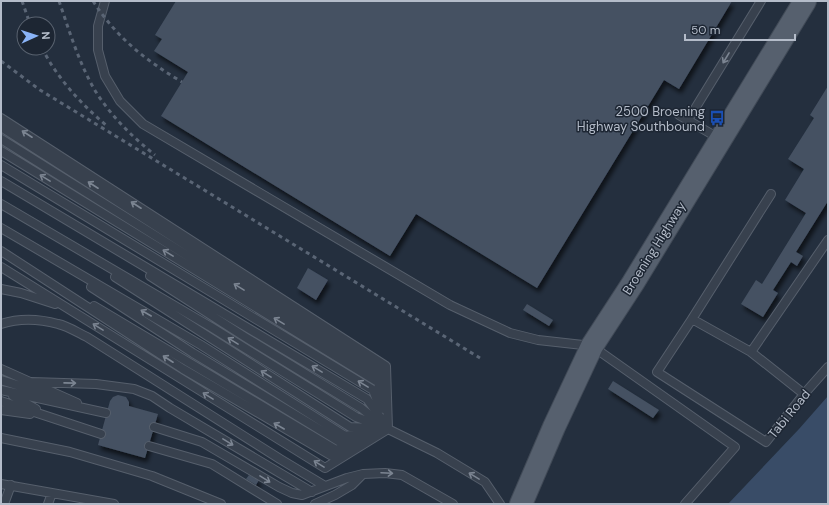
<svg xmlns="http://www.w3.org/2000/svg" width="829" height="505" font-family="'DM Sans',sans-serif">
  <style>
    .water { fill: #394c67 }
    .building { fill: #455162; filter: url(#shadow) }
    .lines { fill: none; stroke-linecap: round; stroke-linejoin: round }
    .lane-casing { stroke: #565f6c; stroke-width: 10 }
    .primary-casing { stroke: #414a57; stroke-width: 24 }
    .lane { stroke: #38414e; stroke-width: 8 }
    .primary { stroke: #56606e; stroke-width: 22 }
    .rail { stroke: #5a6575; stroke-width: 3; stroke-dasharray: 4 4; stroke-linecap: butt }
    .oneway { stroke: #7c8592 }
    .labels { text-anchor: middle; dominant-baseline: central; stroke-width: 3; stroke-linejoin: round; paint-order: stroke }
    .poi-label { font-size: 13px; fill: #b4bcc9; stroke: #1d2633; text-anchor: end }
    .street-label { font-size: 13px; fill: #b4bcc9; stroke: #1d2633 }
  </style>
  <defs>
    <filter id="shadow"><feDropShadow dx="2.5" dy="4.5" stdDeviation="2" flood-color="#0009"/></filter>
  </defs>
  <rect width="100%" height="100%" fill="#242f3e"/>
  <path class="water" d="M828 396V504H728L799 429Z"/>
  <path class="building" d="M176 1H732L679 89 664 80 537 288 416 214 390 256 161 116 188 72 154 51 162 39 155 35Z
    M828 86V201L796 252 803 256 797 266 791 262 773 290 778 293 763 317 741 304 756 280 762 284 806 213 785 200 804 169 788 159 814 118 810 115Z
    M308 268 328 280 316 300 297 288Z
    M527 304 553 320 549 326 523 310Z
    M613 381 659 410 653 418 608 389Z
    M118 395 126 397 129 402V406L158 414 145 458 98 445 110 401 113 397Z
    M249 475 259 480 256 485 246 479Z"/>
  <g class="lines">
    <g class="lane-casing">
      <path id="lane" d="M105 1 98 26V50L105 76 120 101 143 124 450 305 510 333 538 340 592 346 735 447 685 504
        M679 115 720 139
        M1 118 386 366 388 429
        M688 120 761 1
        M1 127 384 372V378
        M1 139 381 377 382 385
        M1 151 378 382 384 409
        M1 165 373 390 380 408
        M1 181 367 399 388 428
        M1 204 211 327 356 417 388 429 437 453 485 482 500 504
        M1 228 201 345 345 436 383 430
        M1 251 183 369 332 456 346 449
        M1 267 325 468 388 429
        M150 276 245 337 361 408 381 424
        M115 277 350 427 369 428
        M91 287 193 353 340 442 349 440
        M1 289 21 293 55 304
        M94 306 336 450 367 437
        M692 319 657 372 766 442 804 394 828 367
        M1 324C19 318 40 319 58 324 68 326 78 333 87 337L280 459 325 486
        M751 352 692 319 771 194
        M1 369 77 403
        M1 380 52 396
        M31 382 96 384 134 389 152 396 170 408 312 492
        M1 390 106 413
        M804 394 751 352 828 240
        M13 396 36 409
        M1 401 101 434
        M1 410 30 414
        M154 427 202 442 279 487 292 493 302 495 347 478 363 474
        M1 438 70 452 152 476 221 504
        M149 446 212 464 277 504
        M1 484 114 504
        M4 504 11 485
        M48 504 52 493
        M315 504 335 495 352 485 363 474 385 473 402 475 453 504"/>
    </g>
    <g class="primary-casing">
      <path id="primary" d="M521 504 554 427 592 346 633 283 805 1"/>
    </g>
    <use href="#lane" class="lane"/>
    <use href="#primary" class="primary"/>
    <path class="rail" d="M22 1 30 24
      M59 1C69 30 78 60 93 87 108 113 131 136 155 155
      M93 1C116 37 145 60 182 82
      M42 48C57 78 81 104 107 126
      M1 61 40 90 480 358"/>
  </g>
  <defs><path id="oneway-shaft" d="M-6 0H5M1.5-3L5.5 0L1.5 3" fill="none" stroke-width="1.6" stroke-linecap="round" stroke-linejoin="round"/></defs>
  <g class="oneway">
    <use href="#oneway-shaft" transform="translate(726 58) rotate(121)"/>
    <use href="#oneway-shaft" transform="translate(27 134) rotate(-147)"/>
    <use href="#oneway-shaft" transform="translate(45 178) rotate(-149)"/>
    <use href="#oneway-shaft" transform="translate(93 185) rotate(-147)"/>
    <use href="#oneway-shaft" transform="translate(136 205) rotate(-147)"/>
    <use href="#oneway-shaft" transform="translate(168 253) rotate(-149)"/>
    <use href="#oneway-shaft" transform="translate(239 287) rotate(-148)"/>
    <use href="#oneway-shaft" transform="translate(146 313) rotate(-150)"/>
    <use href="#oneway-shaft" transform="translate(279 321) rotate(-149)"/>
    <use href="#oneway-shaft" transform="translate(98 327) rotate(-148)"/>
    <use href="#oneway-shaft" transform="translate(233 341) rotate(-148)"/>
    <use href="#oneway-shaft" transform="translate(168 359) rotate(-147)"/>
    <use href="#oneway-shaft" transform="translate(317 369) rotate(-149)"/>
    <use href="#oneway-shaft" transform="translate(266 374) rotate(-148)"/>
    <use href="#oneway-shaft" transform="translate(70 383) rotate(1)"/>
    <use href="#oneway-shaft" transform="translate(363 384) rotate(-149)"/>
    <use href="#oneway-shaft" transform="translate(208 396) rotate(-148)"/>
    <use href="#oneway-shaft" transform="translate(279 426) rotate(-150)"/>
    <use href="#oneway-shaft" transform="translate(228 442) rotate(31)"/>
    <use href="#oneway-shaft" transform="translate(319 464) rotate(-148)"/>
    <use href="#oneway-shaft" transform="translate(387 473) rotate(3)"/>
    <use href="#oneway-shaft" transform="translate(474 476) rotate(-149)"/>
    <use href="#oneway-shaft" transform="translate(265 479) rotate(32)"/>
  </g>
  <defs>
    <g id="bus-bare" transform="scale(1.2)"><path d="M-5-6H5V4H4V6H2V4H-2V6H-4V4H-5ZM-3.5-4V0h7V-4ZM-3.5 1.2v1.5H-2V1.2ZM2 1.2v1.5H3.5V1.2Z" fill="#1a4fb4" stroke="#1d2633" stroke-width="2.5" paint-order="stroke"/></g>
  </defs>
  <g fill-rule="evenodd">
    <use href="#bus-bare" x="717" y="118"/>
  </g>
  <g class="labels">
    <g class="poi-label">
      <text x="705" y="111">2500 Broening<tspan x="705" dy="15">Highway Southbound</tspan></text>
    </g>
    <g class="street-label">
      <text transform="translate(654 248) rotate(-58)">Broening Highway</text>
      <text transform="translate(789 414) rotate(-51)">Tabi Road</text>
    </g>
  </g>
  <rect width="829" height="505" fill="none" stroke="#b4bcc9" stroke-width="4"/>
  <g transform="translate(36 36) rotate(87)"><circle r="19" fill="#1d2633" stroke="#59626f"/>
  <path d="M0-3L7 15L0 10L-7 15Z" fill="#8ab4f8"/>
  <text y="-6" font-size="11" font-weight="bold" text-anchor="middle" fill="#b4bcc9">N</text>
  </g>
  <path d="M685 34v6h110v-6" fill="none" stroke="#b4bcc9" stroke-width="2"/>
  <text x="691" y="34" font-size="12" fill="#b4bcc9" stroke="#1d2633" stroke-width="3" paint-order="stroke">50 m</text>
</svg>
